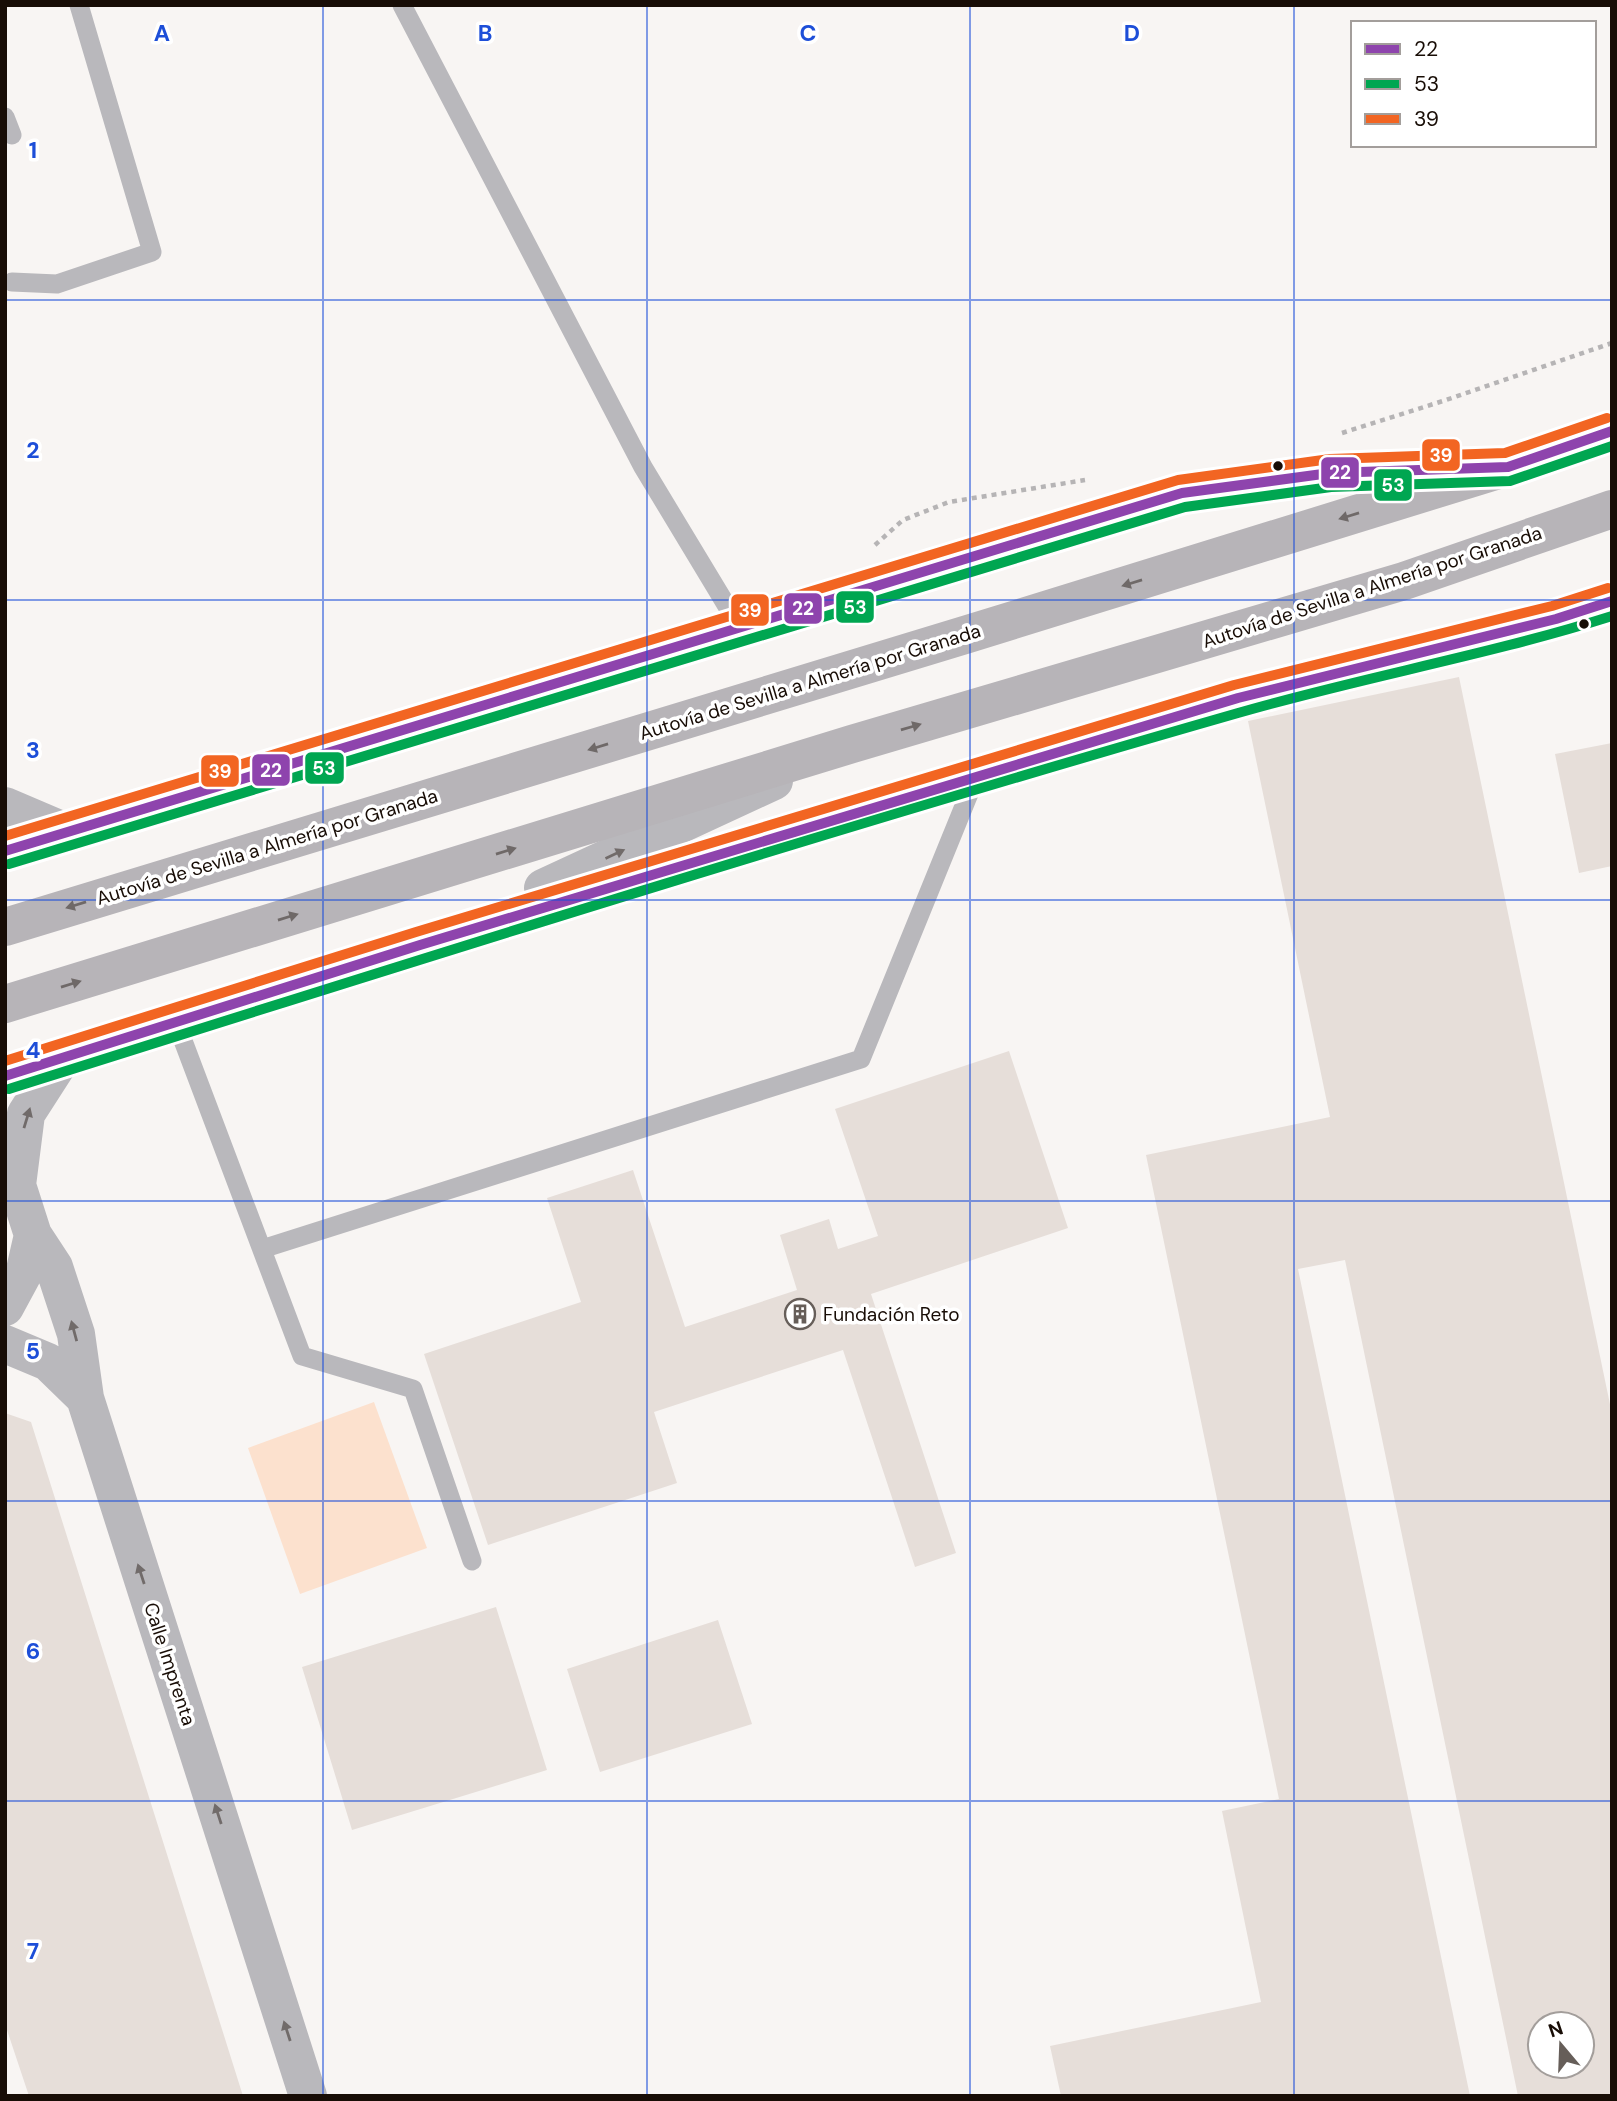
<svg xmlns="http://www.w3.org/2000/svg" width="1617" height="2101" font-family="'DM Sans',sans-serif">
  <style>
    .green { fill: #fce1ce }
    .building { fill: #e6ded9; fill-rule: evenodd }
    .lines { fill: none; stroke-linecap: round; stroke-linejoin: round }
    .path { stroke: #b6b4b5; stroke-width: 4.5; stroke-dasharray: 5 5; stroke-linecap: butt }
    .lane { stroke: #b9b8bc; stroke-width: 19 }
    .street { stroke: #b9b8bc; stroke-width: 38 }
    .highway { stroke: #b7b4b8; stroke-width: 38 }
    .bus-1-casing { stroke: #fff; stroke-width: 16 }
    .bus-2-casing { stroke: #fff; stroke-width: 16 }
    .bus-3-casing { stroke: #fff; stroke-width: 16 }
    .bus-1 { stroke: #8e44ad; stroke-width: 10 }
    .bus-2 { stroke: #00a651; stroke-width: 10 }
    .bus-3 { stroke: #f26522; stroke-width: 10 }
    .oneway { fill: #6f6968 }
    .oneway2 { fill: #716b6a }
    .grid { fill: none; stroke: #1d4ed8; stroke-width: 2; stroke-opacity: 0.55 }
    .bus-dot { fill: #180d06; stroke: #fff; stroke-width: 2.5 }
    .labels { text-anchor: middle; dominant-baseline: central; stroke-width: 7; stroke-linejoin: round; paint-order: stroke }
    .street-label { font-size: 19px; fill: #180d06; stroke: #fff }
    .poi-label { font-size: 19px; fill: #180d06; stroke: #fff; text-anchor: start }
    .grid-label { font-size: 23px; text-anchor: middle; font-weight: bold; fill: #1d4ed8; stroke: #fff; stroke-width: 7; stroke-linejoin: round; paint-order: stroke }
    .line-badge { stroke: #fff; stroke-width: 2.5 }
    .badge-label { font-size: 19px; text-anchor: middle; font-weight: bold; fill: #fff }
  </style>
  <rect width="100%" height="100%" fill="#f8f5f3"/>
  <path class="green" d="M374 1402 427 1548 300 1594 248 1448Z"/>
  <path class="building" d="M1459 677 1612 1414V2096H1518L1345 1260 1298 1269 1470 2096H1061L1050 2046 1261 2002 1222 1811 1279 1799 1146 1155 1330 1117 1248 721ZM1540 2024H1582V2066H1540Z
    M1612 743V866L1579 873 1555 754Z
    M1009 1051 1068 1228 871 1294 956 1553 915 1567 843 1350 654 1412 677 1483 488 1545 424 1354 581 1302 547 1198 633 1170 685 1327 797 1290 780 1235 829 1219 838 1249 878 1236 835 1109Z
    M5 1413 31 1422 243 2096H29L5 2024Z
    M496 1607 547 1770 352 1830 302 1667Z
    M718 1620 752 1724 600 1772 567 1669Z"/>
  <g class="lines">
    <path class="path" d="M1342 433 1446 400 1612 343
      M875 545 903 520 949 502 1085 480"/>
    <path class="lane" d="M402 5 643 467 739 626
      M5 117 12 135
      M12 282 57 284 152 252 79 5
      M176 1022 302 1356 413 1389 472 1561
      M262 1249 861 1059 975 779"/>
    <path class="street" d="M5 806 66 832
      M5 851 1182 493 1330 473 1488 468
      M543 888 774 781
      M5 1076 420 945 1238 698 1556 619 1612 601
      M5 1172 17 1185 33 1235 54 1267 76 1334 85 1398 308 2096
      M17 1185 26 1114 62 1058
      M5 1307 25 1270 33 1235
      M5 1344 48 1362 85 1398"/>
    <path class="highway" d="M5 927 968 634 1508 467 1612 431
      M5 1004 852 744 1404 581 1612 509"/>
    <g class="bus-1-casing">
      <path id="bus-1" d="M5 851 1182 493 1330 473 1508 467 1612 431
        M5 1076 420 945 1238 698 1556 619 1612 601"/>
    </g>
    <g class="bus-2-casing">
      <path id="bus-2" d="M9 864 1185 507 1331 487 1510 481 1612 446
        M9 1089C418 960 826 831 1238 713 1362 677 1489 655 1612 616"/>
    </g>
    <g class="bus-3-casing">
      <path id="bus-3" d="M5 836 1178 480 1330 459 1505 453 1607 418
        M5 1061 416 932 1234 685 1552 606 1608 588"/>
    </g>
    <use href="#bus-1" class="bus-1"/>
    <use href="#bus-2" class="bus-2"/>
    <use href="#bus-3" class="bus-3"/>
  </g>
  <defs><path id="oneway-solid" d="M-6-.8H1V-3.2L6.5 0L1 3.2V.8H-6Z" transform="scale(1.75)"/></defs>
  <g class="oneway">
    <use href="#oneway-solid" transform="translate(1349 516) rotate(163)"/>
    <use href="#oneway-solid" transform="translate(1132 583) rotate(163)"/>
    <use href="#oneway-solid" transform="translate(911 727) rotate(-16)"/>
    <use href="#oneway-solid" transform="translate(598 747) rotate(163)"/>
    <use href="#oneway-solid" transform="translate(506 851) rotate(-17)"/>
    <use href="#oneway-solid" transform="translate(76 905) rotate(163)"/>
    <use href="#oneway-solid" transform="translate(288 917) rotate(-17)"/>
    <use href="#oneway-solid" transform="translate(71 984) rotate(-17)"/>
  </g>
  <g class="oneway2">
    <use href="#oneway-solid" transform="translate(615 854) rotate(-25)"/>
    <use href="#oneway-solid" transform="translate(27 1118) rotate(-73)"/>
    <use href="#oneway-solid" transform="translate(74 1331) rotate(-105)"/>
    <use href="#oneway-solid" transform="translate(141 1574) rotate(-108)"/>
    <use href="#oneway-solid" transform="translate(218 1814) rotate(-108)"/>
    <use href="#oneway-solid" transform="translate(287 2031) rotate(-108)"/>
  </g>
  <path class="grid" d="M323 5V2096M647 5V2096M970 5V2096M1294 5V2096M5 300H1612M5 600H1612M5 900H1612M5 1201H1612M5 1501H1612M5 1801H1612"/>
  <defs>
    <g id="building-ring" transform="scale(1.575)"><circle r="9.5" fill="#fff" stroke="#665e59" stroke-width="1.5"/><path d="M-4-6H4V6H1V3H-1V6H-4ZM-2.5-4.3h1.7v1.8h-1.7ZM.8-4.3h1.7v1.8H.8ZM-2.5-1h1.7V.8h-1.7ZM.8-1h1.7V.8H.8Z" fill="#665e59"/></g>
  </defs>
  <g fill-rule="evenodd">
    <use href="#building-ring" x="800" y="1314"/>
  </g>
  <g class="bus-dot">
    <circle cx="1278" cy="466" r="6"/>
    <circle cx="1584" cy="624" r="6"/>
  </g>
  <g class="labels">
    <g class="street-label">
      <text transform="translate(1372 587) rotate(-18)">Autovía de Sevilla a Almería por Granada</text>
      <text transform="translate(810 682) rotate(-17)">Autovía de Sevilla a Almería por Granada</text>
      <text transform="translate(267 847) rotate(-17)">Autovía de Sevilla a Almería por Granada</text>
      <text transform="translate(170 1664) rotate(72)">Calle Imprenta</text>
    </g>
    <g class="poi-label">
      <text x="823" y="1314">Fundación Reto</text>
    </g>
  </g>
  <g class="grid-label">
    <text x="162" y="41">A</text>
    <text x="485" y="41">B</text>
    <text x="808" y="41">C</text>
    <text x="1132" y="41">D</text>
    <text x="33" y="158">1</text>
    <text x="33" y="458">2</text>
    <text x="33" y="758">3</text>
    <text x="33" y="1058">4</text>
    <text x="33" y="1359">5</text>
    <text x="33" y="1659">6</text>
    <text x="33" y="1959">7</text>
  </g>
  <g class="line-badge">
    <rect x="1421" y="438" width="40" height="34" rx="7" fill="#f26522"/>
    <rect x="1320" y="456" width="40" height="33" rx="7" fill="#8e44ad"/>
    <rect x="1373" y="468" width="40" height="34" rx="7" fill="#00a651"/>
    <rect x="835" y="590" width="40" height="34" rx="7" fill="#00a651"/>
    <rect x="783" y="592" width="40" height="33" rx="7" fill="#8e44ad"/>
    <rect x="730" y="593" width="40" height="34" rx="7" fill="#f26522"/>
    <rect x="304" y="751" width="41" height="34" rx="7" fill="#00a651"/>
    <rect x="251" y="753" width="40" height="34" rx="7" fill="#8e44ad"/>
    <rect x="200" y="754" width="40" height="34" rx="7" fill="#f26522"/>
  </g>
  <g class="badge-label">
    <text x="1441" y="462">39</text>
    <text x="1340" y="479">22</text>
    <text x="1393" y="492">53</text>
    <text x="855" y="614">53</text>
    <text x="803" y="615">22</text>
    <text x="750" y="617">39</text>
    <text x="324" y="775">53</text>
    <text x="271" y="777">22</text>
    <text x="220" y="778">39</text>
  </g>
  <rect width="1617" height="2101" fill="none" stroke="#180d06" stroke-width="14"/>
  <rect x="1351" y="21" width="245" height="126" fill="#ffffff" stroke="#a39e9b" stroke-width="2"/>
  <rect x="1365" y="44" width="35" height="10" fill="#8e44ad" stroke="#a39e9b" stroke-width="2"/>
  <text x="1414" y="56" font-size="21" fill="#180d06">22</text>
  <rect x="1365" y="79" width="35" height="10" fill="#00a651" stroke="#a39e9b" stroke-width="2"/>
  <text x="1414" y="91" font-size="21" fill="#180d06">53</text>
  <rect x="1365" y="114" width="35" height="10" fill="#f26522" stroke="#a39e9b" stroke-width="2"/>
  <text x="1414" y="126" font-size="21" fill="#180d06">39</text>
  <g transform="translate(1561 2045) rotate(341)"><circle r="33" fill="#ffffff" stroke="#a39e9b" stroke-width="2"/>
  <path d="M0-5L12 26L0 18L-12 26Z" fill="#665e59"/>
  <text y="-10" font-size="19" font-weight="bold" text-anchor="middle" fill="#180d06">N</text>
  </g>
</svg>
